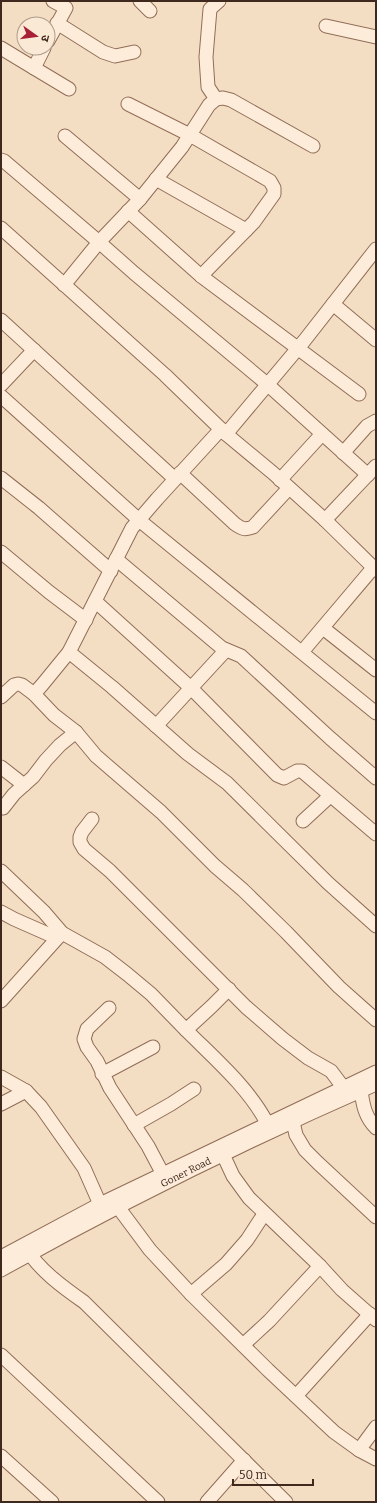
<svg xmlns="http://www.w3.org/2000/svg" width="377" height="1503" font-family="Bitter,'Noto Sans Devanagari',serif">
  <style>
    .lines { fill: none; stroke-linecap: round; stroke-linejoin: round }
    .minor-casing { stroke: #916d58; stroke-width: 15 }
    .minor { stroke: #fdecd9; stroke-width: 13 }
    .labels { text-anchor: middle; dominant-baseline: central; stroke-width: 4; stroke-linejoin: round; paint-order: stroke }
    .street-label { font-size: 10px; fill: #3f281d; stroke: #fae9d5 }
  </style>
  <rect width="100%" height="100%" fill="#f3dec4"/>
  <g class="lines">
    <g class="minor-casing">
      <g id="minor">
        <path d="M140 1 150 11"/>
        <path d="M57 23 103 52 115 56 134 52"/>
        <path d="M326 26 376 37"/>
        <path d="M48 41 66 8 53 1"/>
        <path d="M1 48 34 68 44 48"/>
        <path d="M34 68 69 89"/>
        <path d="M216 99 208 87 206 57 210 9 219 1"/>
        <path d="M128 104 190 135 270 181 274 188V194L254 222 201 276"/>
        <path d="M65 136 140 199 99 242 134 273 267 384 368 475"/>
        <path d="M1 160 4 161 99 242 64 285"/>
        <path d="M156 179 246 230"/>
        <path d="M140 199 182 147 209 105 216 99 223 98 231 100 313 146"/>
        <path d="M128 211 201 276 359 394"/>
        <path d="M1 228 165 375 226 434 273 473 325 520 376 570"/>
        <path d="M333 304 376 340"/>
        <path d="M1 320 175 479"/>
        <path d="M1 385 34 350"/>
        <path d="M1 396 139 520 376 713"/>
        <path d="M226 434 304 341 376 249"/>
        <path d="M343 453 367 426 376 421"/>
        <path d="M180 473 235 524C242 529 245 530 253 527L289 488"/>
        <path d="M1 478 39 508 111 571"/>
        <path d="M280 480 322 434"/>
        <path d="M325 520 376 466"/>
        <path d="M1 552 49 592 86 620"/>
        <path d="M116 559 216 643 222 648 241 656 330 738 376 778"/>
        <path d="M95 601 191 688 277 775 284 778 297 771H302L376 834"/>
        <path d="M323 628 376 670"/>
        <path d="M69 652 112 687 188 754 227 783 328 883 376 926"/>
        <path d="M302 652 373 568"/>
        <path d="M34 694 42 685 69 652 132 528 157 499 221 429"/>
        <path d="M1 697 14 685 18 684 22 685 34 694 54 715 76 732 96 756 161 812 215 866 243 890 286 932 339 987 376 1020"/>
        <path d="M156 726 226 650"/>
        <path d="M1 767 24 785"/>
        <path d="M3 808 14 794 33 777 46 760 60 745 76 732"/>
        <path d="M92 819 82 832 80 837V842L84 849 110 871 246 1007 283 1039 308 1058 331 1071 343 1087"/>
        <path d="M303 821 330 796"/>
        <path d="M1 871 44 912 62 933 105 957 127 974 151 994 186 1030 212 1006 229 989"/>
        <path d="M1 912 14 919 57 938"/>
        <path d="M1 1001 62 933"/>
        <path d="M109 1008 87 1029 84 1039 87 1047 97 1061 110 1088 148 1146 166 1180"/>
        <path d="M186 1030C215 1059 248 1087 267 1123"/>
        <path d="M102 1074 153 1047"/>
        <path d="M1 1077 26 1091 41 1107 84 1168 103 1211"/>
        <path d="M361 1091C363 1105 365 1117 376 1128"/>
        <path d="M1 1104 26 1091"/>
        <path d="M293 1122 296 1135 305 1150 318 1163 376 1217"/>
        <path d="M134 1125 171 1104 194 1089"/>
        <path d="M220 1148 233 1176 249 1198 320 1266 342 1290 376 1320"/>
        <path d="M118 1207 150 1250 191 1294 268 1370 334 1432 359 1450 376 1427"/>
        <path d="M26 1248C39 1270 64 1288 84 1302L286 1502"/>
        <path d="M1 1257 100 1204 376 1072"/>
        <path id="s1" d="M1 1270C123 1202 248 1140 376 1084"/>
        <path d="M191 1294 226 1264 247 1240 264 1214"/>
        <path d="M243 1345 269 1321 320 1266"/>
        <path d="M1 1355 158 1502"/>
        <path d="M296 1396 370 1314"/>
        <path d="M359 1450 376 1459"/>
        <path d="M1 1456 52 1502"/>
        <path d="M207 1502 244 1460"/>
      </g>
    </g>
    <use href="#minor" class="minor"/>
  </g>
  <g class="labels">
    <g class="street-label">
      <text stroke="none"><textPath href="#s1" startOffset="209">Goner Road</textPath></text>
    </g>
  </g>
  <rect width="377" height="1503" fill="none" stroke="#3f281d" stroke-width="4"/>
  <g transform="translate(36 36) rotate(104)"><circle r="19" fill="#fae9d5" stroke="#af9c8b"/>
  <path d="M0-3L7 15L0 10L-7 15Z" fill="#a72036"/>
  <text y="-6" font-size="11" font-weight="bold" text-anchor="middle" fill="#3f281d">उ</text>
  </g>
  <path d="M233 1479v6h80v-6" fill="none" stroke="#3f281d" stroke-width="2"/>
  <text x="239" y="1479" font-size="12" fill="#3f281d" stroke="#fae9d5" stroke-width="3" paint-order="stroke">50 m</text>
</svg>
